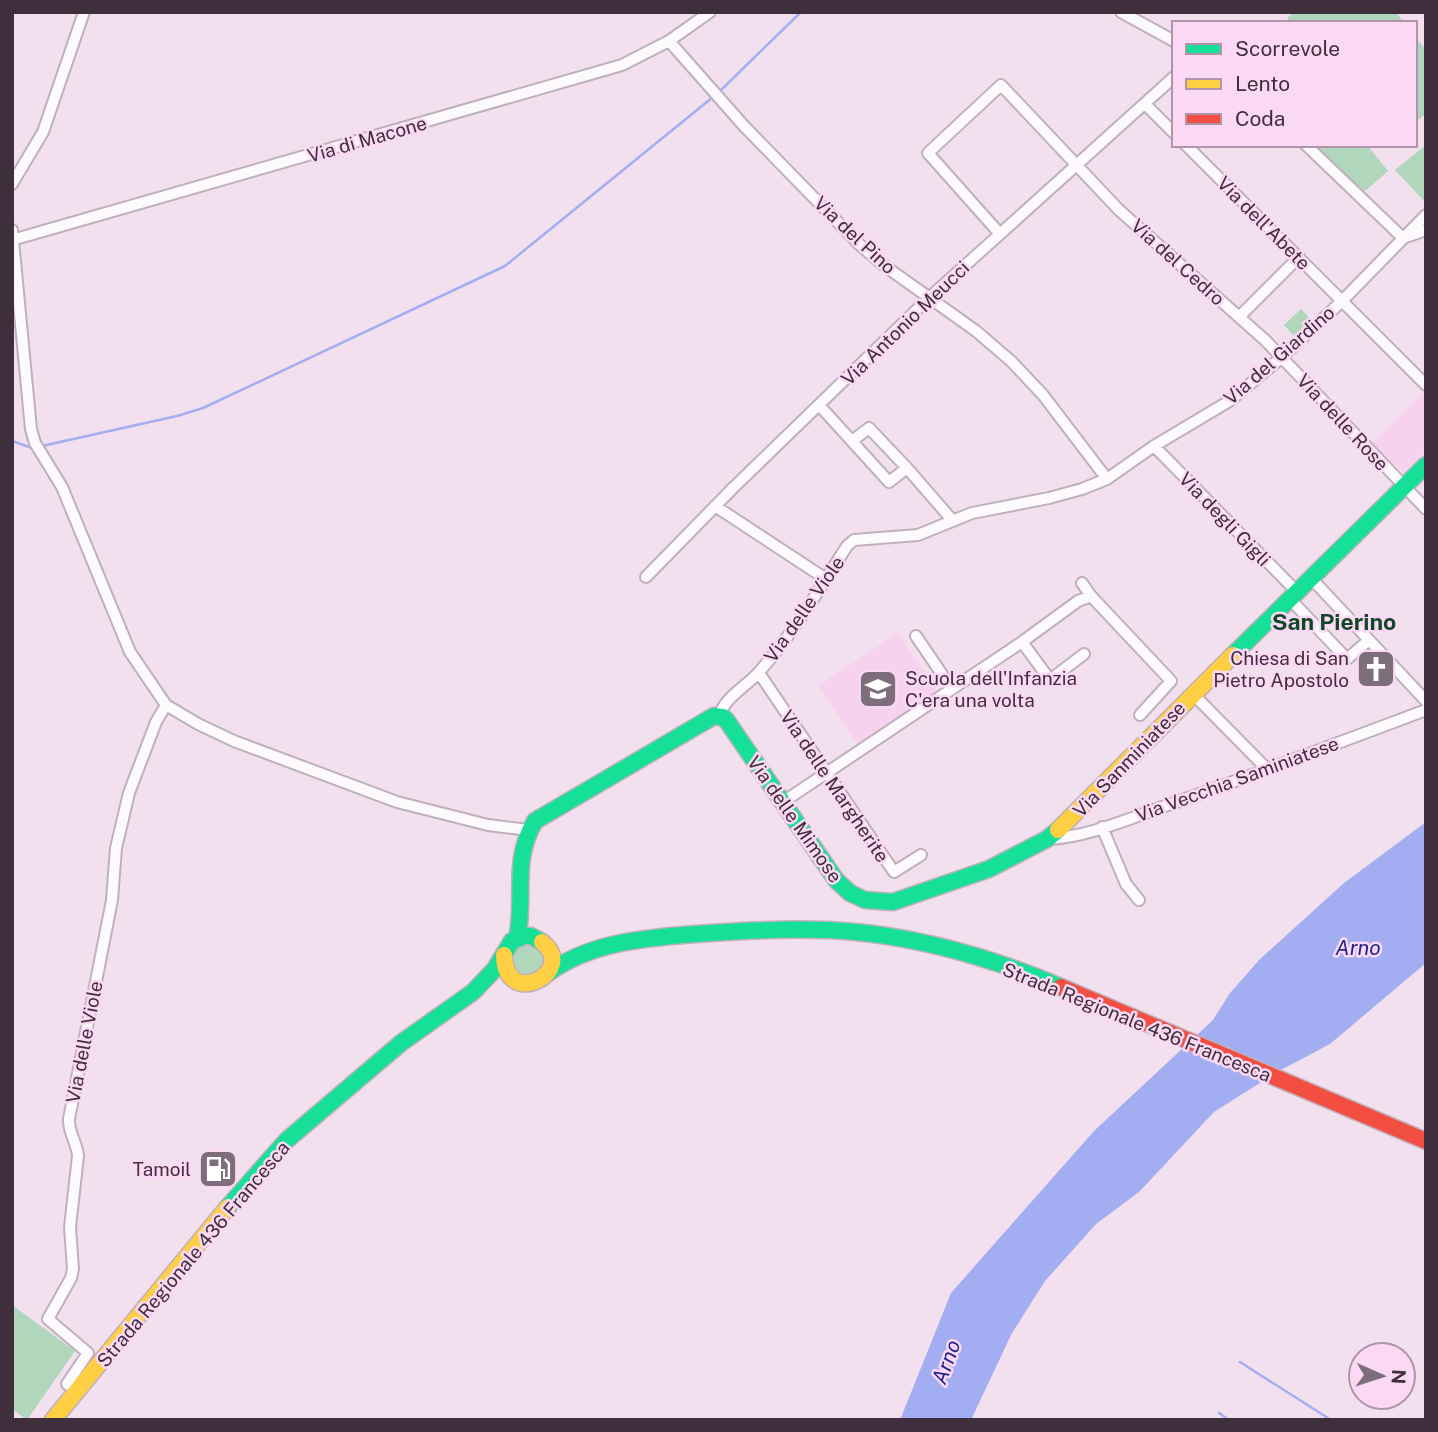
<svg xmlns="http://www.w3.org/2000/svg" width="1438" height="1432" font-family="'Public Sans',sans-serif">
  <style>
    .built { fill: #f6d2ef }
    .green { fill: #b0d6bc }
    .water { fill: #a3adf1 }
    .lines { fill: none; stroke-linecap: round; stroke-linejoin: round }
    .stream { stroke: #a3adf1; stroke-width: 2.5 }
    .street-casing { stroke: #bfb0bc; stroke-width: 14 }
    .fast-casing { stroke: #bfb0bc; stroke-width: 19 }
    .slow-casing { stroke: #bfb0bc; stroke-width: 19 }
    .jam-casing { stroke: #bfb0bc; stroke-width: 19 }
    .street { stroke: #fdfafd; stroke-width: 10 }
    .fast { stroke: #16e098; stroke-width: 16 }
    .slow { stroke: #ffcf43; stroke-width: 16 }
    .jam { stroke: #f24e42; stroke-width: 16 }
    .labels { text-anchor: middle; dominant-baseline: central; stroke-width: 5; stroke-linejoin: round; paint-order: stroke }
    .street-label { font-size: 19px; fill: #3f2f3c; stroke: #fbd8f4 }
    .poi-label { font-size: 19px; fill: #3f2f3c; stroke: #fbd8f4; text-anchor: end }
    .water-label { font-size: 21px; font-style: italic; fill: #22258d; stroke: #fbd8f4 }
    .quarter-label { font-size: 23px; font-weight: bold; fill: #104726; stroke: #fbd8f4 }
  </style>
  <rect width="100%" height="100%" fill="#f3e0ef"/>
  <path class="built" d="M1424 391 1426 393V451L1404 474 1372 443Z
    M898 633 938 691 858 746 818 686Z"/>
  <path class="green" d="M1295 12H1396L1404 23H1291L1287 18Z
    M1415 37 1426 50V114L1415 122Z
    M1315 145H1367L1388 171 1364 192Z
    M1426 145V198L1423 200 1395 170Z
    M1301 309 1312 320 1295 337 1284 325Z
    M519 944H535L545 960 535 977 516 975 510 954Z
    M12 1305 75 1351 27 1420 12 1409Z"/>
  <path class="water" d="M1426 822V963L1330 1044 1277 1072 1214 1112 1139 1192 1096 1224 1045 1281 1012 1333 971 1420H900L951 1293 1094 1131 1213 1020 1230 993 1260 959 1344 883Z"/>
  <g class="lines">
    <path class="stream" d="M718 93 801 12
      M12 441 32 448 36 447
      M42 446 177 416 203 408 505 266 713 97
      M1240 1362 1331 1420
      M1219 1413 1229 1420"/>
    <g class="street-casing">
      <path id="street" d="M1121 12 1174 41
        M669 41 744 126 859 244 882 264 976 331 1012 362 1043 395 1107 479
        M1145 104 1174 133
        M1186 145 1426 385
        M1306 145 1403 238
        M12 184 43 132 84 12
        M12 230 31 429 35 443 62 487 130 652 166 705 198 724 234 741 397 802 488 825 529 830
        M1000 234 928 153 1001 85 1119 210 1266 341 1426 509
        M1406 237 1426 230
        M12 240 622 65 669 41 710 12
        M1239 317 1299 257
        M819 405 889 482 907 468 953 521
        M852 441 869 428 907 468
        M1154 446 1297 592
        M715 506 826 579
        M646 577 733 488 929 298 1174 77
        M1311 578 1426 701
        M1082 583 1091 596
        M1290 599 1347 659 1369 640
        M916 636 952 689
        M1022 642 1050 680 1084 654
        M759 673 894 872 921 855
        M1193 694 1267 769
        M719 716C725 697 747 686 759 672 793 634 820 588 847 546L854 540 918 535 972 513 1049 498 1082 489 1107 479 1154 446 1231 400 1282 357 1342 301 1426 215
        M783 802 1022 642 1078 601 1091 596 1171 681 1140 715
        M1102 827 1126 884 1139 900
        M1048 839C1090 837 1132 817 1171 804 1256 774 1341 742 1426 710
        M77 1391 67 1384 88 1353 48 1319 71 1278 73 1269 70 1227 78 1156C77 1143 68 1132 69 1119L112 900 116 848 129 793 156 722 166 705"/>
    </g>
    <g class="fast-casing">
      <path id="fast" d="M1233 655 1426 465
        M517 939C526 895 511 862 535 821L714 716 723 717 727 721 836 880 850 893 865 900 893 902 989 869 1047 839 1058 830
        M548 973C591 942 644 938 696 934 748 930 803 927 856 932 926 939 997 960 1061 987
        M228 1207 287 1140 401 1043 473 992 495 969 512 941 524 936H531L542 942"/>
    </g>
    <g class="slow-casing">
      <path id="slow" d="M1058 830 1233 655
        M504 955C505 1011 579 971 542 942
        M53 1420 228 1207"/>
    </g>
    <g class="jam-casing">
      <path id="jam" d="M1061 987 1426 1141"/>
    </g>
    <use href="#street" class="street"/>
    <use href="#fast" class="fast"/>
    <use href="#slow" class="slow"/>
    <use href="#jam" class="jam"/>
  </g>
  <defs>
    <g id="church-square" transform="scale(2.0125)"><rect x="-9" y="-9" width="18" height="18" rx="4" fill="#7e6d7b" stroke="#fbd8f4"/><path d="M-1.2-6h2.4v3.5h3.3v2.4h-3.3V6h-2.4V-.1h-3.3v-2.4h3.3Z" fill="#fff"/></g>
    <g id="school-square" transform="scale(2.0125)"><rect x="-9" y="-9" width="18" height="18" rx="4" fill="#7e6d7b" stroke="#fbd8f4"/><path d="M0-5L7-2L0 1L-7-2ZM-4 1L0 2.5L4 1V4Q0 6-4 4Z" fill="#fff"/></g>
    <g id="fuel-square" transform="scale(2.0125)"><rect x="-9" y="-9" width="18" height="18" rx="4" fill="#7e6d7b" stroke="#fbd8f4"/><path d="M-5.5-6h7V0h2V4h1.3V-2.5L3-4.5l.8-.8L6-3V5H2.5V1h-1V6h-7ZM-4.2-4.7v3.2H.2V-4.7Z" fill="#fff"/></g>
  </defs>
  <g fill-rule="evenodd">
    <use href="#church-square" x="1376" y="669"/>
    <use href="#school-square" x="878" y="689"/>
    <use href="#fuel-square" x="218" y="1169"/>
  </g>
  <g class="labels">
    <g class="street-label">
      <text transform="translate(367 139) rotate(-16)">Via di Macone</text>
      <text transform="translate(1264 223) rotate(45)">Via dell'Abete</text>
      <text transform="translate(855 235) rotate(43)">Via del Pino</text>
      <text transform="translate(1178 262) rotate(42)">Via del Cedro</text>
      <text transform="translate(905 323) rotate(-44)">Via Antonio Meucci</text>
      <text transform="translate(1279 355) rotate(-41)">Via del Giardino</text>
      <text transform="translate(1343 422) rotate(47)">Via delle Rose</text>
      <text transform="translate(1225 519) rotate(46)">Via degli Gigli</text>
      <text transform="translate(804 609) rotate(-55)">Via delle Viole</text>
      <text transform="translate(1129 759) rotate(-46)">Via Sanminiatese</text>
      <text transform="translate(1237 779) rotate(-20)">Via Vecchia Saminiatese</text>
      <text transform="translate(835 786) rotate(56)">Via delle Margherite</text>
      <text transform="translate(795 819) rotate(55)">Via delle Mimose</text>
      <text transform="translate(1137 1022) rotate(22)">Strada Regionale 436 Francesca</text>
      <text transform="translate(84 1042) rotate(-79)">Via delle Viole</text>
      <text transform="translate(193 1254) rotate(-50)">Strada Regionale 436 Francesca</text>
    </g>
    <g class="poi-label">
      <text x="1349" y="658">Chiesa di San<tspan x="1349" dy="22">Pietro Apostolo</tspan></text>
      <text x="905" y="678" text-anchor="start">Scuola dell'Infanzia<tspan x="905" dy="22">C'era una volta</tspan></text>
      <text x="191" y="1169">Tamoil</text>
    </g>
    <g class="water-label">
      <text x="1358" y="947">Arno</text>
      <text transform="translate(946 1362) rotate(-70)">Arno</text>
    </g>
    <g class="quarter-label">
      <text x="1334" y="621">San Pierino</text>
    </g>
  </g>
  <rect width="1438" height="1432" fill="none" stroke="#3f2f3c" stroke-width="28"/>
  <rect x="1172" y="21" width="245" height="126" fill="#fbd8f4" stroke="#b094aa" stroke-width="2"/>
  <rect x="1186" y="44" width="35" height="10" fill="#16e098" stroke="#b094aa" stroke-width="2"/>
  <text x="1235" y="56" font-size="21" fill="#3f2f3c">Scorrevole</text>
  <rect x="1186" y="79" width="35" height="10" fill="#ffcf43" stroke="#b094aa" stroke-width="2"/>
  <text x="1235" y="91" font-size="21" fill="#3f2f3c">Lento</text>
  <rect x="1186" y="114" width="35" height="10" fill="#f24e42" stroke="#b094aa" stroke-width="2"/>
  <text x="1235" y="126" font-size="21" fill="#3f2f3c">Coda</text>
  <g transform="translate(1382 1376) rotate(93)"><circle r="33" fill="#fbd8f4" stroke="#b094aa" stroke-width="2"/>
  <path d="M0-5L12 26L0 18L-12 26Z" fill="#7e6d7b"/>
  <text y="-10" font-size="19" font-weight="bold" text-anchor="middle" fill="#3f2f3c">N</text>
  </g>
</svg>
